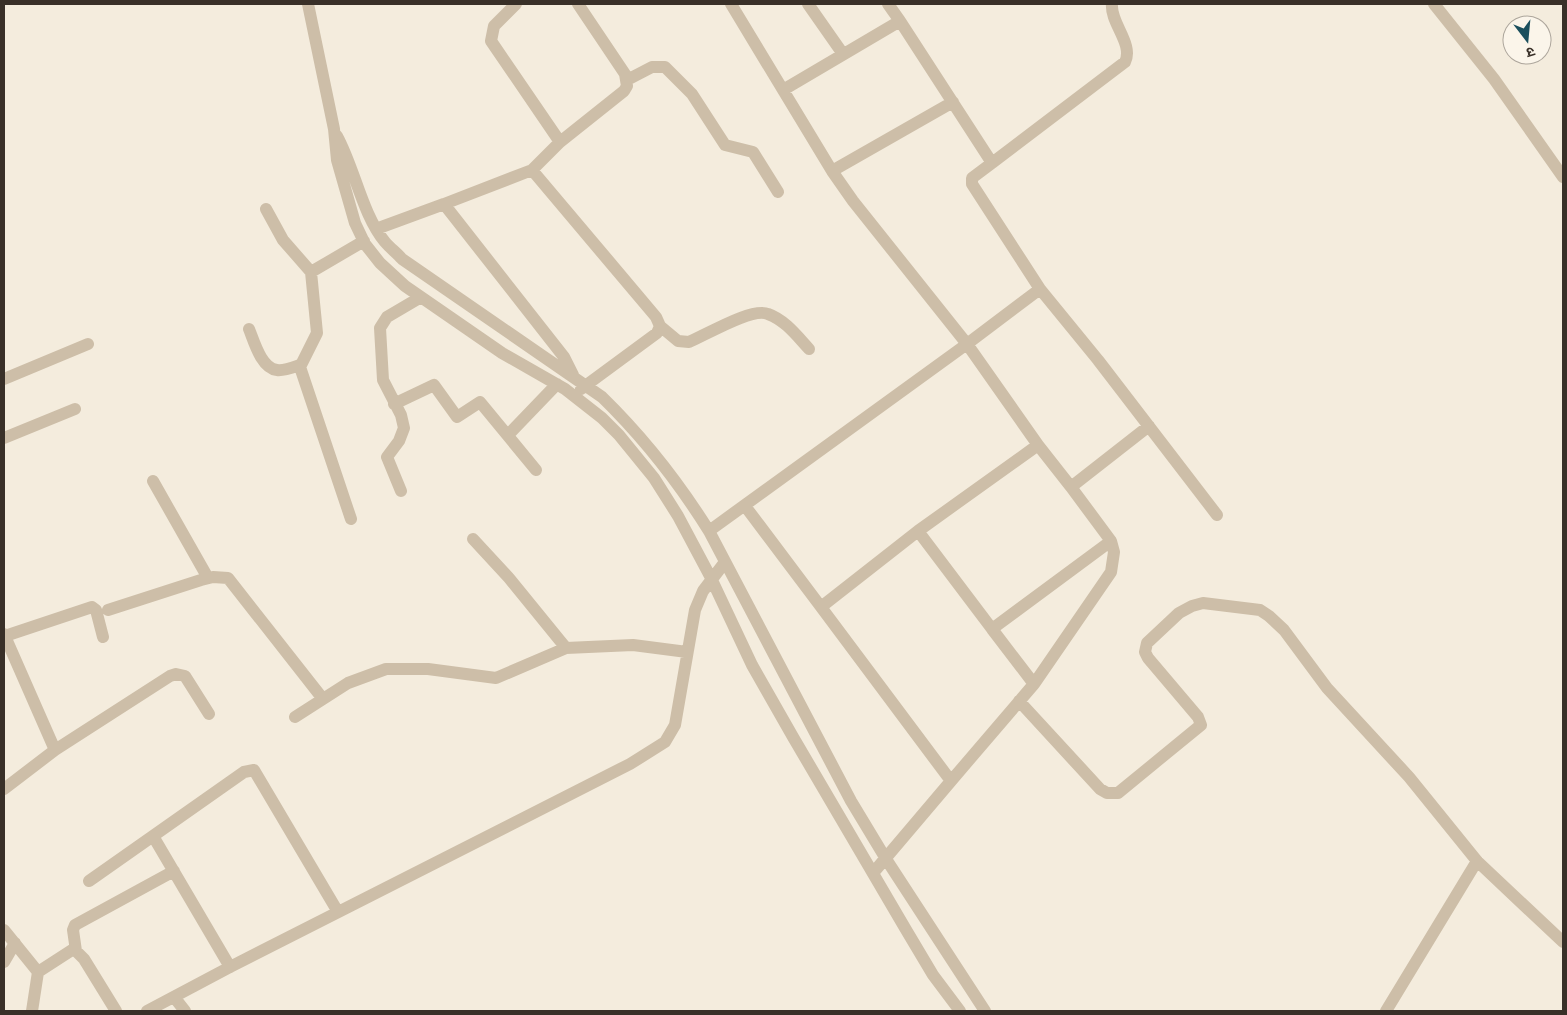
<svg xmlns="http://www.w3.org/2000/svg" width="1567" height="1015" font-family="'Open Sans','Noto Sans Devanagari',sans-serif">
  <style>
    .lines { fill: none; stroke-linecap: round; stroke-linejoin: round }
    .minor { stroke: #cdbea8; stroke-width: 12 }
  </style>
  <rect width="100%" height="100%" fill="#f4ecdd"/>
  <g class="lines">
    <path class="minor" d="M308 4 334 129 337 160 355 223 365 244 380 263 405 286 502 353 565 389 602 418 619 435 654 478 678 516 711 578 752 665 793 737 905 928 933 975 960 1011
      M516 4 494 26 491 41 560 142
      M731 4 783 90 900 21 992 163 972 178V184L1040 289 967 344 1038 445 1071 487 1149 426
      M808 4 843 54
      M888 4 900 21
      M1434 4 1494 79 1563 177
      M627 80 652 67H665L692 94 725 145 753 152 778 192
      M337 136C355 169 362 214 385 242 390 248 397 253 402 259L602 397C643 437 679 483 709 531L851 801 886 859 985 1011
      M992 163 1125 62C1134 44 1110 23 1112 4
      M532 170 560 142 624 91 627 86 625 74 578 4
      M832 171 953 102
      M444 204 532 170 656 317 660 326 657 333 581 389
      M266 209 283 240 311 272
      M376 229 444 204 564 357 573 375
      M1040 289 1098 360 1217 515
      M660 326 678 341 689 342C706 335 752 307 768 314 785 320 797 336 809 349
      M249 329C254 341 261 368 277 370 284 371 294 367 300 365
      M4 379 88 344
      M394 404 434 385 457 417 480 402 536 470
      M508 435 557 384
      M4 438 75 409
      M153 481 208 578
      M401 491 387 457 399 441 404 428 401 415 383 380 380 328 387 317 421 297
      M745 506 821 607 918 531 1038 445
      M351 519 300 367 317 333 311 272 364 241
      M709 531 967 344 853 201 832 171 783 90
      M918 531 992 629 1111 541 1071 487
      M473 539 509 578 566 648
      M821 607 951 781 873 873
      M108 610 201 580 213 577 228 578 323 699
      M4 634 55 750
      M5 636 92 607 96 610 103 637
      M1034 684 1111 572 1114 552 1111 541
      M1019 701 1100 789 1107 793H1118L1201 725 1198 717 1148 658 1145 652 1147 643 1179 613 1192 606 1203 603 1260 610 1269 616 1284 630 1327 688 1409 777 1477 861 1563 942
      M295 717 348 683 386 669H428L496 678 566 648 633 645 687 652
      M951 781 1034 684 992 629
      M4 789 55 750 170 676 176 674 185 676 209 714
      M153 836 244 772 254 770 338 912
      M89 881 153 836 230 967
      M4 930 38 972 32 1011
      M76 951 73 930 75 925 174 871
      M4 962 15 943
      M38 972 72 950 76 951 84 959 116 1011
      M174 997 185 1011
      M147 1011 230 967 630 764 665 742 675 725 695 610 703 591 725 562
      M1386 1011 1477 861"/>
  </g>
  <rect width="1567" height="1015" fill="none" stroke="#393028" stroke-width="10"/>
  <g transform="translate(1527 40) rotate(164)"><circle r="24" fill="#fbf5ea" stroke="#ada69c"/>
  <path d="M0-4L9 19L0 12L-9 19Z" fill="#1b4f5d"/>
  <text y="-8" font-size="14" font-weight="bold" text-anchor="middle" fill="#393028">उ</text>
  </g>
</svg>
